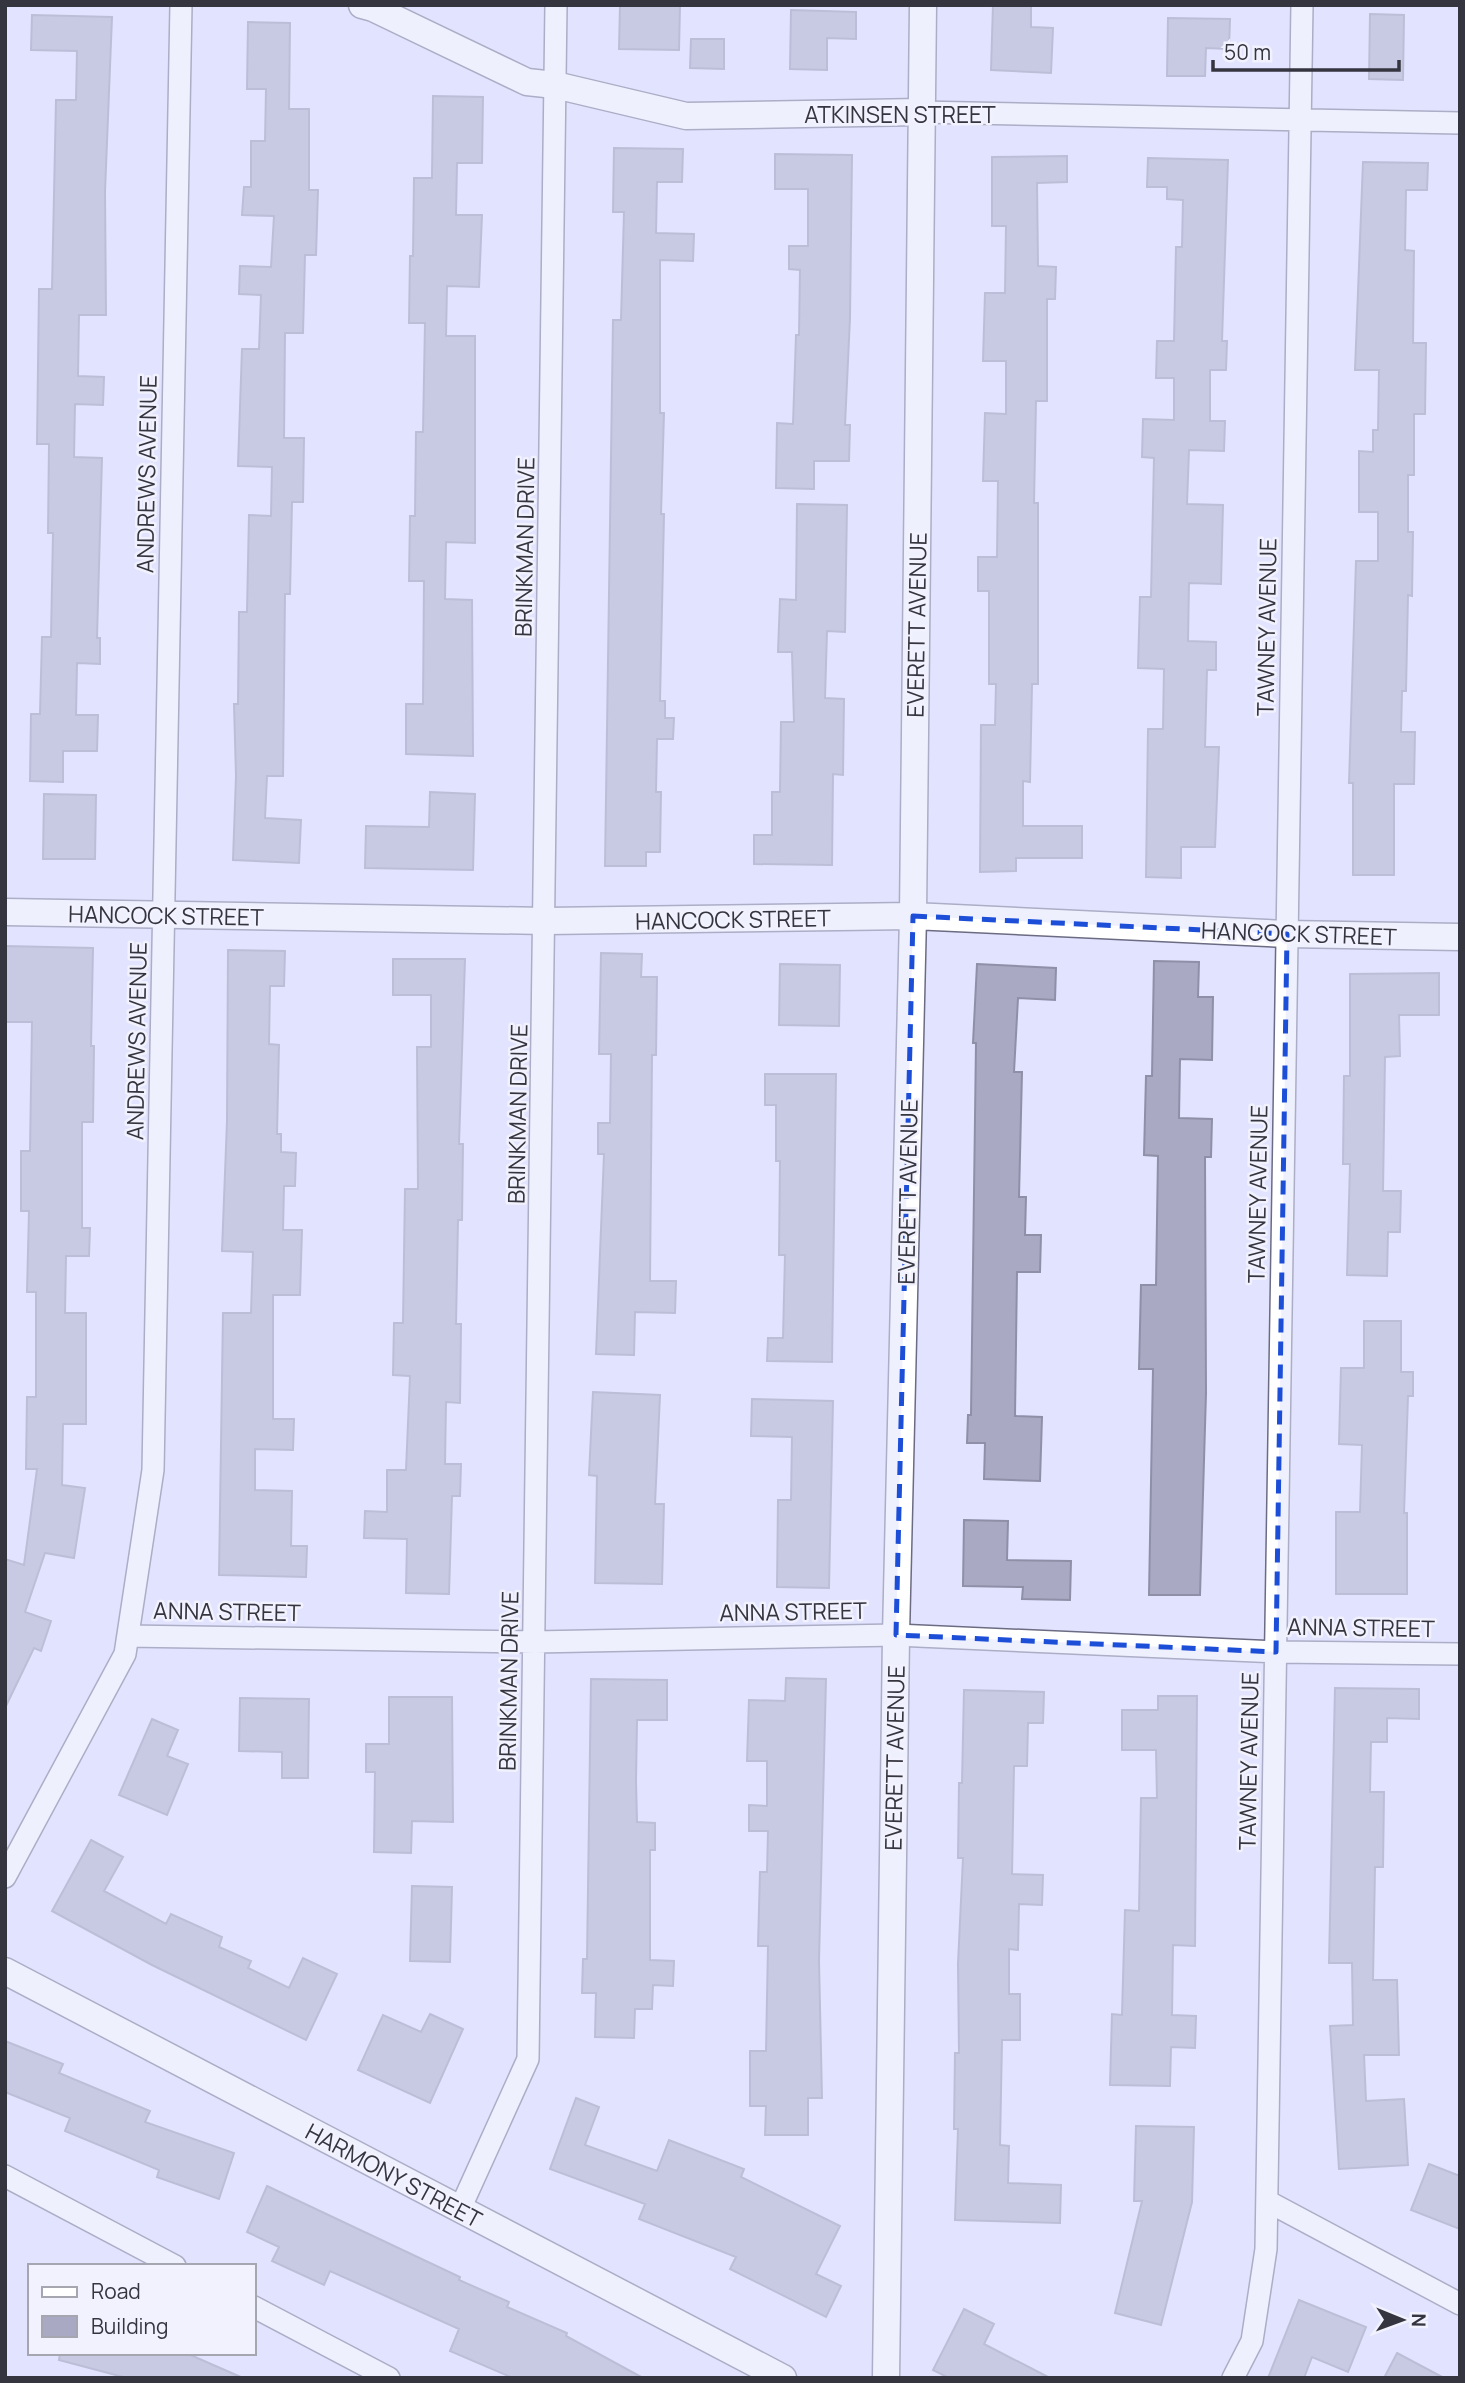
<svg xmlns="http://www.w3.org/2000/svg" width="1465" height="2383" font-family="Manrope,sans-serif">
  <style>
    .building { fill: #a9a9c3; stroke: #8f8fa8; stroke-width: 2 }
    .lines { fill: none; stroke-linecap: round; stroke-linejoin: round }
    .minor-casing { stroke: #6b6b83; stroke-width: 24 }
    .tertiary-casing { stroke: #6b6b83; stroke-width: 29 }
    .minor { stroke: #fff; stroke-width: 21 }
    .tertiary { stroke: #fff; stroke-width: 26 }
    .marked { fill: none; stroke: #1d4ed8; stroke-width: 5; stroke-dasharray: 14 9; stroke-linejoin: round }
    .labels { text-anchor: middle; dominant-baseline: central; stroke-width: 5; stroke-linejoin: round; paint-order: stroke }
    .street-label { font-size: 23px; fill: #353540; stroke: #f1f2fd }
  </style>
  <rect width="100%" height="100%" fill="#e2e3fe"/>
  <path class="building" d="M620 5H680L679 50 619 49Z
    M993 5H1031V27L1053 28 1051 73 991 70Z
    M791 10 856 12V39L827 38V70L790 69Z
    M1370 14 1404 15 1403 80 1369 79Z
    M32 15 112 17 105 192 106 315H79L78 376 104 377 103 405 75 404 74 457 102 458 97 638H100V664L77 663 76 715H98L97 751H63V782L30 781 31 714H40L42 637H51L53 533H48L49 444H37L39 289H52L56 100H76L77 51 31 50Z
    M1168 18 1230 19 1229 49 1206 48 1205 76H1167Z
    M248 22 290 23 289 109H309V190H318L316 255H305L303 333H285L284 438H304L303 502H292L290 594H285L283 776H267L265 818 301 820 299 863 233 860 236 776 234 704H238L239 612H247L249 515 271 516 272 467 238 466 242 349H259L261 295 239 294 240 266 271 267 274 216 242 215 244 187H251V141H265L266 89H247Z
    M691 39H724V69L690 68Z
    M433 96 483 97 482 163H457L456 215H482L479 287 447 286 446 336H475V543L446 542 445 599 472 600 473 756 406 754V704H423L424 581H409L410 516H415L416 432H423L425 323H409L410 256H413L414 178H432Z
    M614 148 683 149 682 182H657L656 233 694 234 693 261 660 260V413H664L661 514H664L660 701H665V718H674L673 739H657L656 792H661L660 852H646V866H605L613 320H621L624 212H613Z
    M775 154 852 155 850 318 845 425H850L849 461H814V489L776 488 777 423 793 424 796 335H799L800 270 789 269V246H808V189H775Z
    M1067 156V182L1037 183 1038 266 1056 267 1055 299H1047V401H1036L1034 503H1038V684H1032L1030 782 1023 781V826H1082V858H1016V871L980 872 981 725H995L996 684H989V591H978V557H997L998 481H983L985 413 1006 414V361H983L985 293H1005L1006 226H992V157Z
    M1148 158 1228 160 1222 341H1227L1226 370H1210V421H1225L1224 451 1189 450 1187 504 1223 505 1221 584 1189 583 1188 641 1216 642V670H1207L1205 747H1219L1215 847H1181V878L1146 877 1148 729H1163L1164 669 1138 668 1140 597H1151L1154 458 1142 457 1143 419 1174 420V378H1156L1157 341H1174L1176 247H1182L1183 200 1167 199V187H1147Z
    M1363 162 1428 163 1427 190H1406L1405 250 1414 251 1413 343H1426L1425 414H1414V475H1408V532H1413L1412 596 1408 595 1406 691H1402L1401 732H1415L1414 784H1394V875H1353V783H1349L1356 561H1378V512H1359V451L1373 452V430H1378L1379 370H1355Z
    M797 504 847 505 845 632 827 631 825 698 844 699 843 775 833 774 832 865 754 864V835H772V792H780L781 722H794L792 652H778L780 599 796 600Z
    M430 792 475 794 473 870 365 868 366 826 429 827Z
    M44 794 96 795 95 859H43Z
    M5 946 93 948 91 1046H94L93 1122H82V1228H90L89 1256H66L65 1313H86V1424H63L62 1485 85 1488 74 1558 45 1553 25 1612 51 1621 41 1651 34 1648 5 1708V1559L24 1565 37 1469H26L27 1397H36V1292H27L29 1211H21V1151H30L32 1022H5Z
    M228 950 285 951 284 986H270L269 1044 279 1045 277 1134H281V1152L296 1153 295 1186H284L283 1230H302L300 1295H273V1419H294L293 1450 255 1449V1490L292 1491 291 1546H307L306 1577 219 1575 223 1313H251L253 1252 222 1251 227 1121Z
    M601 953 642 954 641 977H657L656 1055H652L650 1281H676L675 1313 635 1312 634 1355 596 1354 604 1154H598V1123H610L611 1054H599Z
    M393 959H465L459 1144H463L462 1220H458L456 1324H461L460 1403 446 1402 445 1464H461L460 1496H452L449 1594 406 1593 407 1539 364 1538 365 1511 387 1512V1470H406L410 1376 393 1375 394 1323H403L405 1189H418L417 1047H431V995H393Z
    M1154 961 1199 962 1198 997H1213L1212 1060 1180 1059 1179 1118 1212 1119 1211 1157H1205L1206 1393 1200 1595H1149L1153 1369H1139L1141 1285H1156L1158 1156 1144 1155 1146 1076H1152Z
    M780 964 840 965 839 1026 779 1025Z
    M977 964 1056 968 1055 1000 1018 998 1014 1072H1022L1019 1197H1026L1025 1235H1041L1040 1272H1017L1015 1416 1042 1417 1040 1481 984 1479 985 1443H967L968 1415H971L976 1043H973Z
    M1439 973V1015H1399L1400 1056 1385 1057 1383 1191H1401L1400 1232H1388L1387 1276 1347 1275 1350 1164H1343L1344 1076H1350V974Z
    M765 1074H836L832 1362 767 1361 768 1338H783L785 1255H779L780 1161H776V1105H765Z
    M1364 1321H1401V1372H1413V1396H1408L1404 1513H1407V1594H1336V1512H1360L1362 1445 1339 1444 1341 1368H1364Z
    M593 1392 660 1395 655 1504H664L662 1584 595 1583 597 1476 589 1475Z
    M752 1399 833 1401 829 1588 777 1587 778 1500H791L792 1437 751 1436Z
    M964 1520 1008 1521 1007 1560 1071 1561 1070 1600 1022 1599 1023 1587 963 1586Z
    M786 1678 826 1679 819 1961 822 2098H808V2135H765L766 2106H750V2051H766L768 1946H758L760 1872H767L768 1831H749V1805L767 1806V1761H747L749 1700 785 1701Z
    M591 1679 667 1680V1720H637L636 1781 637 1822 655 1823V1850H650V1960L674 1961 673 1986 653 1985 652 2009H635L634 2038 595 2037 596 1993H582L583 1959H587Z
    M1335 1688 1419 1689V1719L1387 1718V1742H1371L1370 1792H1384L1383 1867H1375L1373 1980H1397L1399 2055H1364L1366 2101 1404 2099 1408 2165 1339 2169 1330 2026 1353 2025 1352 1963H1329Z
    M964 1690 1044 1692 1043 1723H1028L1027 1766H1014L1012 1874 1043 1875 1042 1905 1019 1904 1018 1950 1009 1949V1994H1020V2040H1002L1000 2145 1009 2146 1008 2183 1061 2185 1060 2223 955 2220 958 2129H954L955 2053H959L958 1964 963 1858H958L959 1783H962Z
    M1158 1696H1197L1195 1946 1173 1945 1172 2015 1196 2016 1195 2048 1171 2047 1170 2086 1110 2085 1112 2014 1122 2015 1125 1910 1139 1911 1141 1798H1157L1156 1750H1122V1710H1158Z
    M389 1697H452L453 1822 412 1821 411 1853 374 1852 375 1772H366V1744H389Z
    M240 1698 309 1699 308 1778H282V1752L239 1751Z
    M152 1719 178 1730 167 1756 188 1764 167 1815 119 1795Z
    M91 1840 123 1857 104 1891 166 1924 171 1914 222 1937 219 1947 251 1961 248 1968 289 1988 303 1958 337 1974 306 2040 152 1965 52 1911Z
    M412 1886 452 1887 450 1962 410 1961Z
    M430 2014 463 2029 430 2103 358 2070 383 2015 421 2032Z
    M5 2041 63 2064 59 2073 150 2111 145 2122 234 2153 219 2199 157 2177 159 2170 65 2131 70 2118 5 2092Z
    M576 2098 599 2107 585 2145 657 2171 669 2140 744 2169 741 2177 840 2226 816 2274 841 2286 826 2317 730 2269 736 2257 639 2219 645 2204 550 2169Z
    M1136 2126 1194 2127 1192 2202 1161 2325 1115 2313 1142 2201H1134Z
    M1429 2164 1460 2176V2229L1411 2210Z
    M267 2186 460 2277 459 2280 509 2302 507 2307 567 2333 566 2336 643 2378H513L450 2351 459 2329 330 2271 324 2285 272 2261 279 2247 247 2232Z
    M1299 2300 1366 2327 1348 2372 1312 2357 1304 2378H1268Z
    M964 2309 994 2324 984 2344 1050 2378H949L933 2370Z
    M60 2353H186L243 2378H127L59 2360Z
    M1397 2353 1444 2378H1384Z"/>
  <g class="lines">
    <g class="minor-casing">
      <path id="minor" d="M920 112 1460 123
        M128 1636 535 1642 896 1635 1276 1652 1460 1654
        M5 1877 125 1654 153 1470 181 5
        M5 2176 175 2266
        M1267 2201 1460 2304
        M460 2209 528 2059 556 5
        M254 2307 389 2378
        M1233 2378 1252 2341 1266 2249 1302 5"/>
    </g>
    <g class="tertiary-casing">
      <path id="tertiary" d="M362 5 373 8 527 82 555 85 686 116 920 112
        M5 912 546 921 913 916 1287 934 1460 937
        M5 1971 783 2378
        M886 2378 896 1635 913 916 923 5"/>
    </g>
    <use href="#minor" class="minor"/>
    <use href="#tertiary" class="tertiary"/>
  </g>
  <path d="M0 0H1465V2383H0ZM913 916 1287 934 1276 1652 896 1635Z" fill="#e2e3fe" fill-opacity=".55" fill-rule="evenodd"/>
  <path class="marked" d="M913 916 1287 934 1276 1652 896 1635Z"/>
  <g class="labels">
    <g class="street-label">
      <text x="900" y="114">ATKINSEN STREET</text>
      <text transform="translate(146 474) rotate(-89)">ANDREWS AVENUE</text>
      <text transform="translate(524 547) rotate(-89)">BRINKMAN DRIVE</text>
      <text transform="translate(916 625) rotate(-89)">EVERETT AVENUE</text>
      <text transform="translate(1266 627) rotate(-89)">TAWNEY AVENUE</text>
      <text transform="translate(166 915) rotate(1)">HANCOCK STREET</text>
      <text transform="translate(733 919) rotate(-1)">HANCOCK STREET</text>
      <text transform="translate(1299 933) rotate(2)">HANCOCK STREET</text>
      <text transform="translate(136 1041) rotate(-89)">ANDREWS AVENUE</text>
      <text transform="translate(517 1114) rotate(-89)">BRINKMAN DRIVE</text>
      <text transform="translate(907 1192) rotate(-89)">EVERETT AVENUE</text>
      <text transform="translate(1257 1194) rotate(-89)">TAWNEY AVENUE</text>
      <text transform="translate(227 1611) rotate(1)">ANNA STREET</text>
      <text transform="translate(793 1611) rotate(-1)">ANNA STREET</text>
      <text transform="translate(1361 1627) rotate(1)">ANNA STREET</text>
      <text transform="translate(508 1681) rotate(-89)">BRINKMAN DRIVE</text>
      <text transform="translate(894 1758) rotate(-89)">EVERETT AVENUE</text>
      <text transform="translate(1248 1761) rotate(-89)">TAWNEY AVENUE</text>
      <text transform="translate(394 2175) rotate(28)">HARMONY STREET</text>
    </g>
  </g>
  <rect width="1465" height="2383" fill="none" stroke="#353540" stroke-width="14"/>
  <rect x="28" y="2264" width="228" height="91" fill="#f1f2fd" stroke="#a6a6b1" stroke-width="2"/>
  <rect x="42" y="2287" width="35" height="10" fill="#ffffff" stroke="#a6a6b1" stroke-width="2"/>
  <text x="91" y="2299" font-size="21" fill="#353540">Road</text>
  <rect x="42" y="2316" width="35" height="21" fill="#a9a9c3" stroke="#a6a6b1" stroke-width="2"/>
  <text x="91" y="2334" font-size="21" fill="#353540">Building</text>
  <g transform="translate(1402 2320) rotate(91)" stroke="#f1f2fd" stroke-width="5" paint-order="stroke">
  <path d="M0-5L12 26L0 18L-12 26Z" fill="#353540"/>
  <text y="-10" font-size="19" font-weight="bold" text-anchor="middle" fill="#353540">N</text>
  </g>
  <path d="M1213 60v10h186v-10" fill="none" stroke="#353540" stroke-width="3.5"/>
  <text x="1224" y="60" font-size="21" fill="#353540" stroke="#f1f2fd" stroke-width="5" paint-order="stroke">50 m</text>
</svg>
